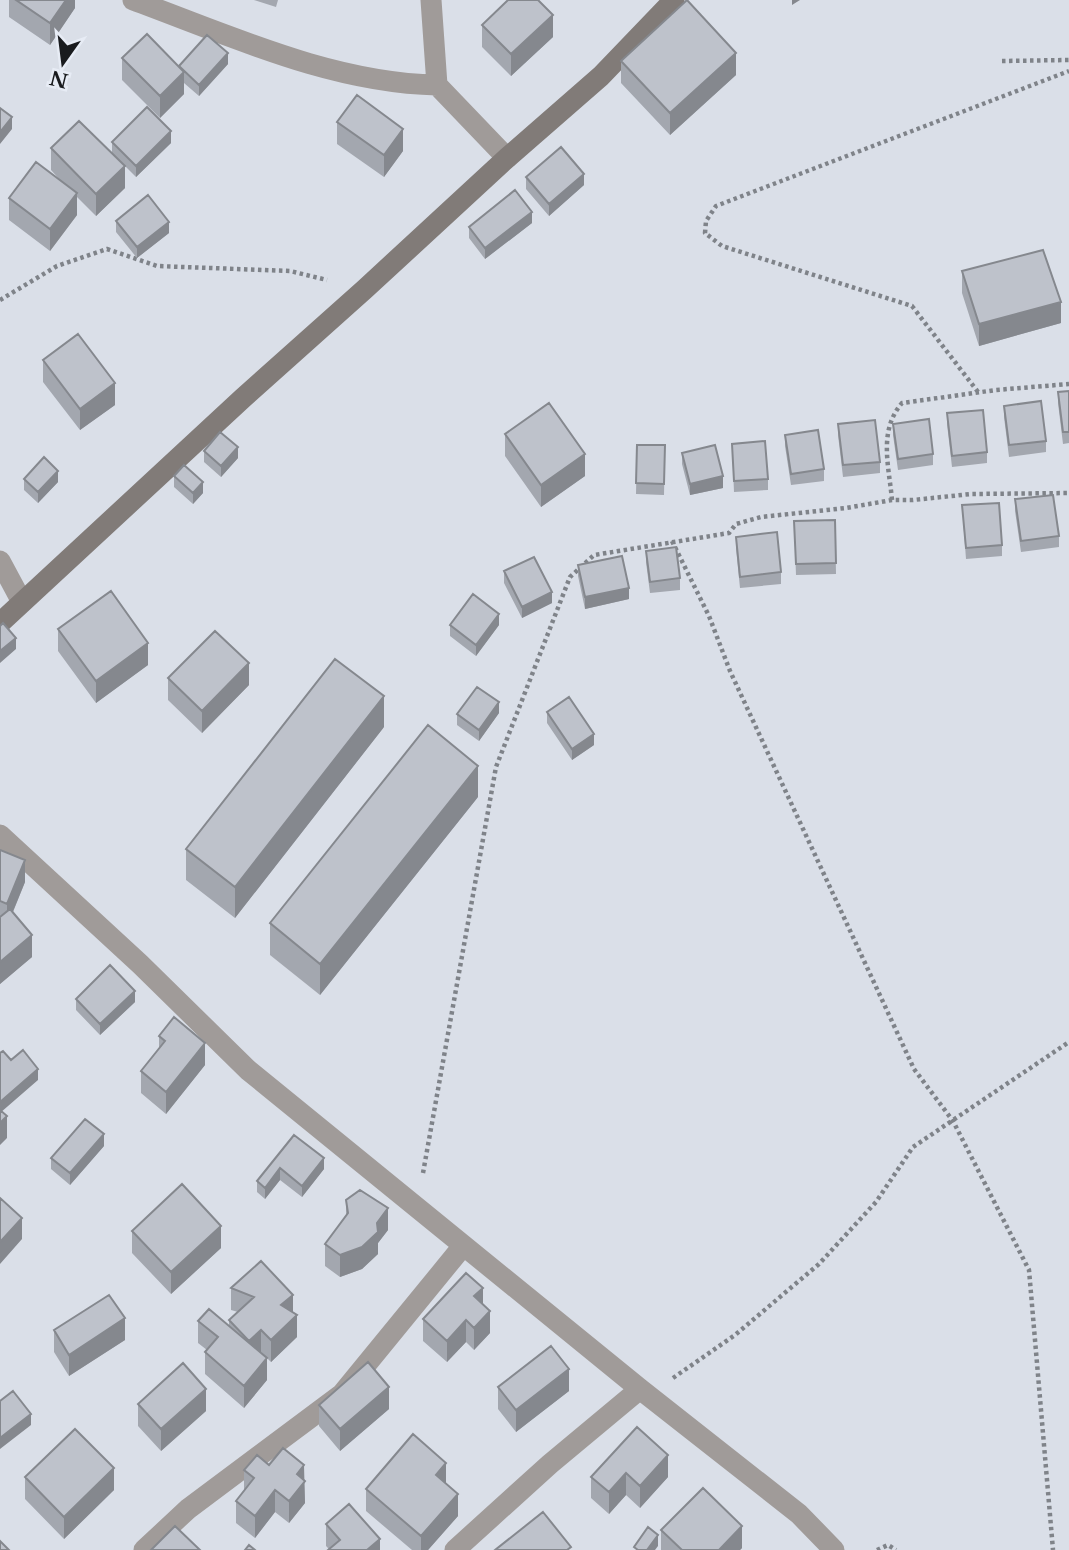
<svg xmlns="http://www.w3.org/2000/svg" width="1069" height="1550" font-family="'Libre Baskerville',serif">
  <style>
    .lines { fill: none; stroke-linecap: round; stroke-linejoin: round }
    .path { stroke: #7f8389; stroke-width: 4.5; stroke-dasharray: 3.5 3.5; stroke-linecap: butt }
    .street { stroke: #a09b99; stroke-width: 21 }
    .secondary { stroke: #817b78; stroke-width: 21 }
    .wall { fill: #a3a7af }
    .shaded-wall { fill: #85888e }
    .building { fill: #bec2cb; stroke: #85888e; stroke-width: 2 }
  </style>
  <rect width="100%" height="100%" fill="#dadfe8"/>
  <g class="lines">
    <path class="path" d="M1002 61 1069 60
      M0 300 57 266 107 249 157 266 290 271 327 280
      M978 392 912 306 722 246 705 233 706 221 716 206 1069 71
      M892 500C889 466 878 431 902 403L996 390 1069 384
      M672 541 709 616 730 671 914 1069 953 1121 1029 1270 1053 1550
      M423 1173 496 767 570 577 594 555 729 533 736 524 761 517 846 508 892 500H913L971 494 1069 493
      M673 1378 735 1335 819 1264 876 1202 913 1147 1069 1042
      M877 1550 888 1545 896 1550"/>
    <path class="street" d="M133 0C231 36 332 83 437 85L431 0
      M437 85 507 158
      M0 561 22 602
      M0 835 140 964 248 1070 640 1389 799 1514 834 1550
      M144 1550 188 1509 342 1394 463 1246
      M455 1550 550 1464 640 1389"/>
    <path class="secondary" d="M0 623 243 398 365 289 507 158 601 76 674 0"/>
  </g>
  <path class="wall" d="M9 0H75V8L50 45 9 17Z
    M254 0H278L276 7Z
    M482 25 553 37 511 76 482 47Z
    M122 58 179 66 228 64 199 96 184 83V94L160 118 122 80Z
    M621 61 736 75 670 135 621 83Z
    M337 122 403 151 384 177 337 144Z
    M112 142 171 143 136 177 112 153Z
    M51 148 125 188 96 216 77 197V215L50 251 9 220V198L61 181 51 170Z
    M526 177 584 185 549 216 526 189Z
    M116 221 169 233 137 258 116 232Z
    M532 223 485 259 469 238V227Z
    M962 271 1061 323 979 346 962 293Z
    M43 360 115 405 80 430 43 382Z
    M1069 391V443L1063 444 1058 403V392Z
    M1004 406 1046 441V452L1009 457 1004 417Z
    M947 413 987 452V463L952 467 947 424Z
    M838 424 880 462V473L843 477 838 435Z
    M893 424 933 454V465L898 470 893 435Z
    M505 434 585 476 541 507 505 456Z
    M785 435 824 469V481L791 485 785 446Z
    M732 444 768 479V490L734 492Z
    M637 445H665L664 495 636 494Z
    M204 451 238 458 221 477 204 462Z
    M682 453 723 488 690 495 682 464Z
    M174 476 203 493 193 504 174 487Z
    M24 479 58 482 38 503 24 490Z
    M1015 499 1059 536V547L1021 552 1015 511Z
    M962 505 1002 545V556L966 559Z
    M835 520 836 574 796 575 794 521Z
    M736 537 781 572V584L740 588 736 548Z
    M646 551 680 578V590L650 593 646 562Z
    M578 565 629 599 585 609 578 576Z
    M504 571 552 603 522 618 504 583Z
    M450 625H499L476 656 450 636Z
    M58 629 148 665 96 703 58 651Z
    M168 678 249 685 202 733 168 700Z
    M547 712 594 745 572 760 547 723Z
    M499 713 479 741 457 725V714Z
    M384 727 235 918 186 880V849Z
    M478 797 320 995 270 955V923Z
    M0 850 25 882 13 912 32 957 0 984Z
    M76 999 135 1002 100 1035 76 1010Z
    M159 1036 205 1065 166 1114 141 1093V1071L159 1048Z
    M294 1135 324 1169 302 1197 280 1180 265 1199 257 1192V1181Z
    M104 1146 70 1185 51 1169V1158Z
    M346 1200 388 1230 378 1243V1254L362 1269 340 1277 325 1266V1244L346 1217Z
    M132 1231 221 1248 171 1294 132 1253Z
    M261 1261 293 1313 297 1337 271 1362 261 1352H260L267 1380 244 1408 205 1374V1352L207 1350 198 1343V1321L229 1326V1320L238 1312 231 1310V1288Z
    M483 1305 490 1333 474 1350 466 1342 447 1362 423 1341V1319Z
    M54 1330 125 1340 69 1376 54 1352Z
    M498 1387 569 1391 516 1432 498 1409Z
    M138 1404 206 1411 161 1451 138 1426Z
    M319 1405 389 1409 340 1451 319 1426Z
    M637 1427 668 1477 640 1508 626 1495 609 1514 591 1498V1477Z
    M269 1465 304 1480 305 1503 289 1523 275 1512 255 1538 236 1523V1501L244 1491V1470Z
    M25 1477 114 1490 64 1539 25 1499Z
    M366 1489 458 1516 428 1550H412L366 1511Z
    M326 1524 380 1550 329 1549 326 1546Z
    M661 1530 742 1548 740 1550H661Z"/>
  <path class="shaded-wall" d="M66 0H75V8L50 45V23Z
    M792 0H800L792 5Z
    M553 15V37L511 76V54Z
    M228 53V64L199 96V85Z
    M736 53V75L670 135V113Z
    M184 72V94L160 118V96Z
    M12 117V129L0 144V132Z
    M403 129V151L384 177V155Z
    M171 131V143L136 177V166Z
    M125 166V188L96 216V194Z
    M584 174V185L549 216V204Z
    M77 193V215L50 251V229Z
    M532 212V223L485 259V248Z
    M169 222V233L137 258V247Z
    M1061 302V323L979 346V324Z
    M115 383V405L80 430V409Z
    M238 447V458L221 477V466Z
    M585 454V476L541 507V485Z
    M58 471V482L38 503V492Z
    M723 476V488L690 495V484Z
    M203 482V493L193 504V493Z
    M629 588V599L585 609V597Z
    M552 592V603L522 618V607Z
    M499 614V625L476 656V645Z
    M16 638V649L0 663V651Z
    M148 643V665L96 703V681Z
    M249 663V685L202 733V711Z
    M384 696V727L235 918V887Z
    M499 702V713L479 741V730Z
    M594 734V745L572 760V749Z
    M478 766V797L320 995V964Z
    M25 860V882L7 926V904Z
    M32 935V957L0 984V962Z
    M135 991V1002L100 1035V1024Z
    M205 1043V1065L166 1114V1092Z
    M38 1069V1080L0 1113V1102Z
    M7 1116V1138L0 1145V1123Z
    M104 1134V1146L70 1185V1173Z
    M324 1158V1169L302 1197V1186Z
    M280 1168V1180L265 1199V1188Z
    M388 1208V1230L378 1243V1254L362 1269 340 1277V1255L377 1223Z
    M22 1218V1239L0 1264V1242Z
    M221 1226V1248L171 1294V1272Z
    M483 1288V1310L474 1296Z
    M293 1295V1317L281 1305Z
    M490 1311V1333L474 1350V1328Z
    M297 1315V1337L271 1362V1340Z
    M125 1318V1340L69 1376V1355Z
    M466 1320V1342L447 1362V1341Z
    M261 1330V1352L249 1363V1341Z
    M267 1358V1380L244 1408V1386Z
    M569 1369V1391L516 1432V1410Z
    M389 1387V1409L340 1451V1429Z
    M206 1389V1411L161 1451V1429Z
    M31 1414V1425L0 1449V1438Z
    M668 1455V1477L640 1508V1486Z
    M446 1463V1485L436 1475Z
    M304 1465 305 1503 289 1523V1501L297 1474Z
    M114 1468V1490L64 1539V1517Z
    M626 1473V1495L609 1514V1492Z
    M275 1490V1512L255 1538V1516Z
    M458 1494V1516L428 1550H421V1536Z
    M742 1526V1548L740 1550H719Z
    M658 1535V1546L655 1550H647Z
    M380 1539V1550H367Z"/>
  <path class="building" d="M16 0H66L50 23Z
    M508 0H538L553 15 511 54 482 25Z
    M687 0 736 53 670 113 621 61Z
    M147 34 184 72 160 96 122 58Z
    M207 35 228 53 199 85 179 66Z
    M357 95 403 129 384 155 337 122Z
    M147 107 171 131 136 166 112 142Z
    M0 108 12 117 0 132Z
    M79 121 125 166 96 194 51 148Z
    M561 147 584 174 549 204 526 177Z
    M36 162 77 193 50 229 9 198Z
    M515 190 532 212 485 248 469 227Z
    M148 195 169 222 137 247 116 221Z
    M1043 250 1061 302 979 324 962 271Z
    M78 334 115 383 80 409 43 360Z
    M1069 391V432H1063L1058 392Z
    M1041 401 1046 441 1009 445 1004 406Z
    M549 403 585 454 541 485 505 434Z
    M983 410 987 452 952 456 947 413Z
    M929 419 933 454 898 459 893 424Z
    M875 420 880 462 843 465 838 424Z
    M818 430 824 469 791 474 785 435Z
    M220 432 238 447 221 466 204 451Z
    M765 441 768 479 734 481 732 444Z
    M637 445H665L664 484 636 483Z
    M715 445 723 476 690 484 682 453Z
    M44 457 58 471 38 492 24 479Z
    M184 465 203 482 193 493 174 476Z
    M1053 495 1059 536 1021 541 1015 499Z
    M999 503 1002 545 966 548 962 505Z
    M835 520 836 563 796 564 794 521Z
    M777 532 781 572 740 577 736 537Z
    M676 547 680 578 650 582 646 551Z
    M622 556 629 588 585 597 578 565Z
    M534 557 552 592 522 607 504 571Z
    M111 591 148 643 96 681 58 629Z
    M473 594 499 614 476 645 450 625Z
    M3 623 16 638 0 651V626Z
    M215 631 249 663 202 711 168 678Z
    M335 659 384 696 235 887 186 849Z
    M477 687 499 702 479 730 457 714Z
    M569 697 594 734 572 749 547 712Z
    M428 725 478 766 320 964 270 923Z
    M0 850 25 860 7 904 0 901Z
    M10 909 32 935 0 962V917Z
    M110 965 135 991 100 1024 76 999Z
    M174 1017 205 1043 166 1092 141 1071 165 1041 159 1036Z
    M23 1050 38 1069 0 1102V1053L3 1051 11 1060Z
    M0 1110 7 1116 0 1123Z
    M85 1119 104 1134 70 1173 51 1158Z
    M294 1135 324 1158 302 1186 280 1168 265 1188 257 1181Z
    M182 1184 221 1226 171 1272 132 1231Z
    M360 1190 388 1208 377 1223 378 1232 362 1247 340 1255 325 1244 348 1213 346 1200Z
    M0 1198 22 1218 0 1242Z
    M261 1261 293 1295 281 1305 297 1315 271 1340 261 1330 249 1341 229 1320 254 1297 231 1288Z
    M466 1273 483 1288 474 1296 490 1311 474 1328 466 1320 447 1341 423 1319Z
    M109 1295 125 1318 69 1355 54 1330Z
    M209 1309 267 1358 244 1386 205 1352 218 1337 198 1321Z
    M551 1346 569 1369 516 1410 498 1387Z
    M368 1362 389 1387 340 1429 319 1405Z
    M183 1363 206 1389 161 1429 138 1404Z
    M13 1391 31 1414 0 1438V1401Z
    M637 1427 668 1455 640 1486 626 1473 609 1492 591 1477Z
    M75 1429 114 1468 64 1517 25 1477Z
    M413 1434 446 1463 436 1475 458 1494 421 1536 366 1489Z
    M283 1448 304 1465 297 1474 305 1481 289 1501 275 1490 255 1516 236 1501 254 1478 244 1470 257 1455 269 1465Z
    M703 1488 742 1526 719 1550H682L661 1530Z
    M349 1504 380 1539 367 1550H328L340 1540 326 1524Z
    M543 1512 571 1547 567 1550H495Z
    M175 1526 200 1550H151Z
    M648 1527 658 1535 647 1550H638L634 1547Z
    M0 1541 9 1550H0Z
    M249 1545 255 1550H245Z"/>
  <g transform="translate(63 63) rotate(194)" stroke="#e7ecf5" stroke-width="5" paint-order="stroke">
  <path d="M0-5L12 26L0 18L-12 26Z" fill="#191b1e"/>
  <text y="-10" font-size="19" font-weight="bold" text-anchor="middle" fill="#191b1e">N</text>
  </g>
</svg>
